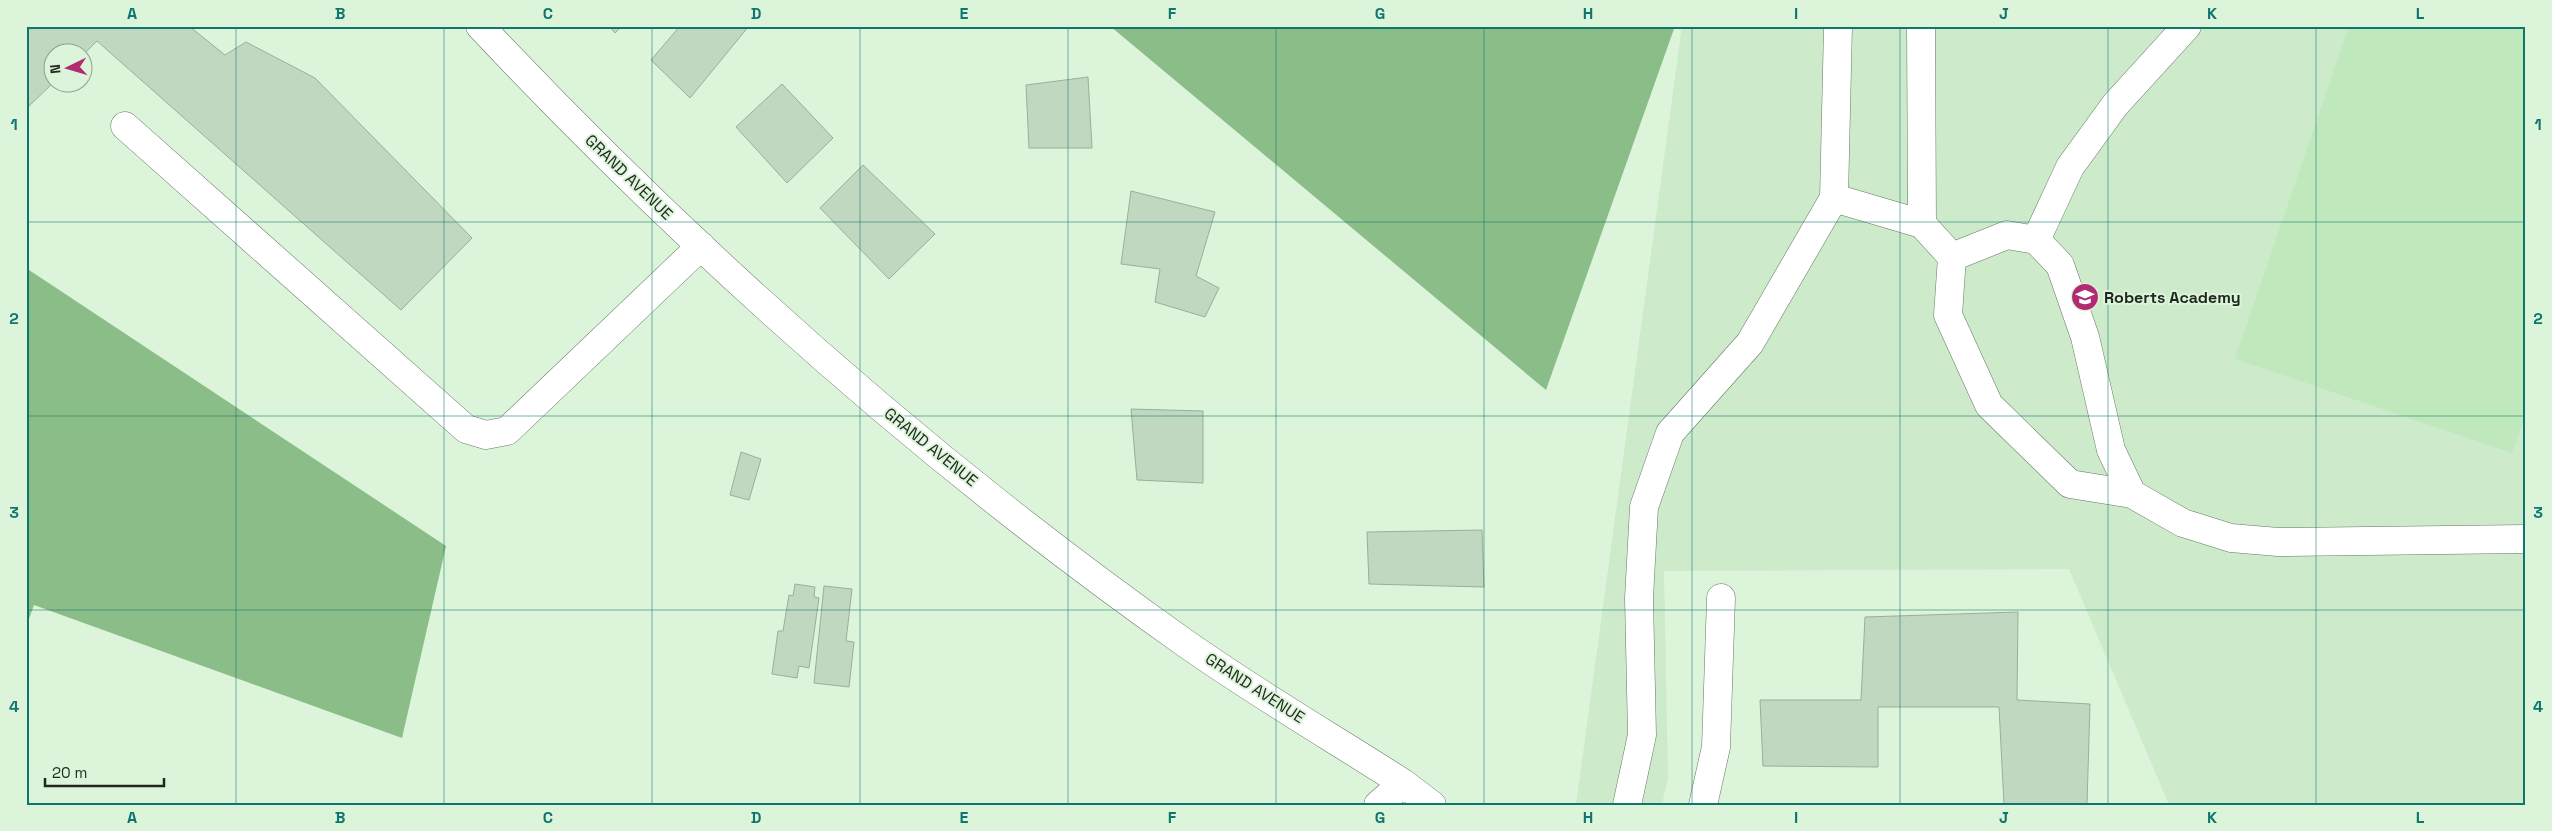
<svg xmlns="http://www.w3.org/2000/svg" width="2552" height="831" font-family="'Space Grotesk',sans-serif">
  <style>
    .built { fill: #cdeacb }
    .green { fill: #bfe9bd }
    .forest { fill: #8bbd88 }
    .building { fill: #c1d8c0; stroke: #99b098 }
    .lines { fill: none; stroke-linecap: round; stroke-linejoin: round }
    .minor-casing { stroke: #657963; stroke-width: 29 }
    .minor { stroke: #fff; stroke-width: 28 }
    .grid { fill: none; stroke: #0f766e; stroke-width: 1; stroke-opacity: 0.55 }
    .labels { text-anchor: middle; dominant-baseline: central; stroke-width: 4; stroke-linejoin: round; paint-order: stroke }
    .street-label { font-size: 16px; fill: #1f271e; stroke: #dcf4da }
    .poi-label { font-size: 16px; font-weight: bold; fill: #1f271e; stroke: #dcf4da; text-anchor: start }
    .neatline { fill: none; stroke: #0f766e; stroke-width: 2 }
    .grid-label { font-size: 16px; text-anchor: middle; font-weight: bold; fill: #0f766e }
  </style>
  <rect width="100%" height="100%" fill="#dcf4da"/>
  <path class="built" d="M1682 26H2526V805H2169L2069 569 1664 571 1668 777 1662 805H1576Z"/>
  <path class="green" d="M2349 26H2526V413L2512 453 2235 359Z"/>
  <path class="forest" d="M1110 26H1675L1546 390Z
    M26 268 446 546 402 738 34 605 26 627Z"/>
  <path class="building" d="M26 26H189L225 55 246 42 315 78 472 238 401 310 97 41 82 56V52H52L54 82 27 108Z
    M609 26H622L615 33Z
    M680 26H749L690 98 651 60Z
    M1088 77 1092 148H1029L1026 85Z
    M782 84 833 138 787 183 736 127Z
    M863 165 935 234 889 279 820 208Z
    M1131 191 1215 212 1196 276 1219 288 1205 317 1155 302 1160 269 1121 264Z
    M1131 409 1203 411V483L1137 480Z
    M741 452 761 459 749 500 730 495Z
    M1482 530 1484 587 1369 584 1367 532Z
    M795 584 815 587 814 597 819 598 809 668 799 666 797 678 772 674 778 631H783L789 595 793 596Z
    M824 586 852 589 846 641 854 642 849 687 814 683Z
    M2018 612 2017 700 2090 704 2087 805H2004L1999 707H1878V767L1763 766 1760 700H1861L1865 617Z"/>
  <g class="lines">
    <g class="minor-casing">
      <path id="minor" d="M480 26C694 253 930 463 1185 643 1256 693 1331 737 1403 783L1432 805
        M1921 26 1922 224
        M125 126 466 429 486 435 507 431 701 246
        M1834 198 1922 224 1952 257
        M2036 240 2070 167 2115 105 2187 26
        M2132 494 2111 450 2085 337 2060 265 2036 240 2007 235 1952 257 1948 315 1989 405 2070 484 2132 494 2183 523 2231 538 2278 542 2526 539
        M1378 805 1403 783
        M1627 805 1642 735 1639 598 1644 507 1670 433 1750 343 1834 198 1838 26
        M1703 805 1716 747 1721 598"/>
    </g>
    <use href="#minor" class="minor"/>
  </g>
  <path class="grid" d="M236 26V805M444 26V805M652 26V805M860 26V805M1068 26V805M1276 26V805M1484 26V805M1692 26V805M1900 26V805M2108 26V805M2316 26V805M26 222H2526M26 416H2526M26 610H2526"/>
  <defs>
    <g id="school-disc" transform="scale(1.4375)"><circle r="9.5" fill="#b02b70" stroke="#dcf4da"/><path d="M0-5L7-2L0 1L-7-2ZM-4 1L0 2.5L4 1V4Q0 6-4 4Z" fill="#fff"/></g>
  </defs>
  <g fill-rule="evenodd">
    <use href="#school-disc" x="2085" y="297"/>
  </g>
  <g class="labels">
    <g class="street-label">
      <text transform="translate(629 177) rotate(44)">GRAND AVENUE</text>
      <text transform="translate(931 447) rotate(39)">GRAND AVENUE</text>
      <text transform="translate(1255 688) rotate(33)">GRAND AVENUE</text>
    </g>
    <g class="poi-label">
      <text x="2104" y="297">Roberts Academy</text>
    </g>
  </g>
  <rect width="2552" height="831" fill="none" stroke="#dcf4da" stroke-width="55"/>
  <g transform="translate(68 68) rotate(265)"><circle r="24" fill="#dcf4da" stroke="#90a28f"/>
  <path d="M0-4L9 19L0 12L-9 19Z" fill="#b02b70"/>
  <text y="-8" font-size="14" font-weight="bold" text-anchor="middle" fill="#1f271e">N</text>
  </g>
  <path d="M45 778v8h119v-8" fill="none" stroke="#1f271e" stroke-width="2.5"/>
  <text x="52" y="778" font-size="15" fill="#1f271e" stroke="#dcf4da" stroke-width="4" paint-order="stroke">20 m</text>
  <rect x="28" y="28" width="2496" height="776" class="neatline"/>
  <g class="grid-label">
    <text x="132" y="19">A</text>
    <text x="340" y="19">B</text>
    <text x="548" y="19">C</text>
    <text x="756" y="19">D</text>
    <text x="964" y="19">E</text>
    <text x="1172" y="19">F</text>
    <text x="1380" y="19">G</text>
    <text x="1588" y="19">H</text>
    <text x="1796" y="19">I</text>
    <text x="2004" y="19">J</text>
    <text x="2212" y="19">K</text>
    <text x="2420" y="19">L</text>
    <text x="14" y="130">1</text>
    <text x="2538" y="130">1</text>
    <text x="14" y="324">2</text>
    <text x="2538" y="324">2</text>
    <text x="14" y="518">3</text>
    <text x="2538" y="518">3</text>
    <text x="14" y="712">4</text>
    <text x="2538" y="712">4</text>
    <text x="132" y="823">A</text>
    <text x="340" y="823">B</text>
    <text x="548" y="823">C</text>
    <text x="756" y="823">D</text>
    <text x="964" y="823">E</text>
    <text x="1172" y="823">F</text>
    <text x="1380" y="823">G</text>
    <text x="1588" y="823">H</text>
    <text x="1796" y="823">I</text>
    <text x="2004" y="823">J</text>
    <text x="2212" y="823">K</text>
    <text x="2420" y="823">L</text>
  </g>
</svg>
